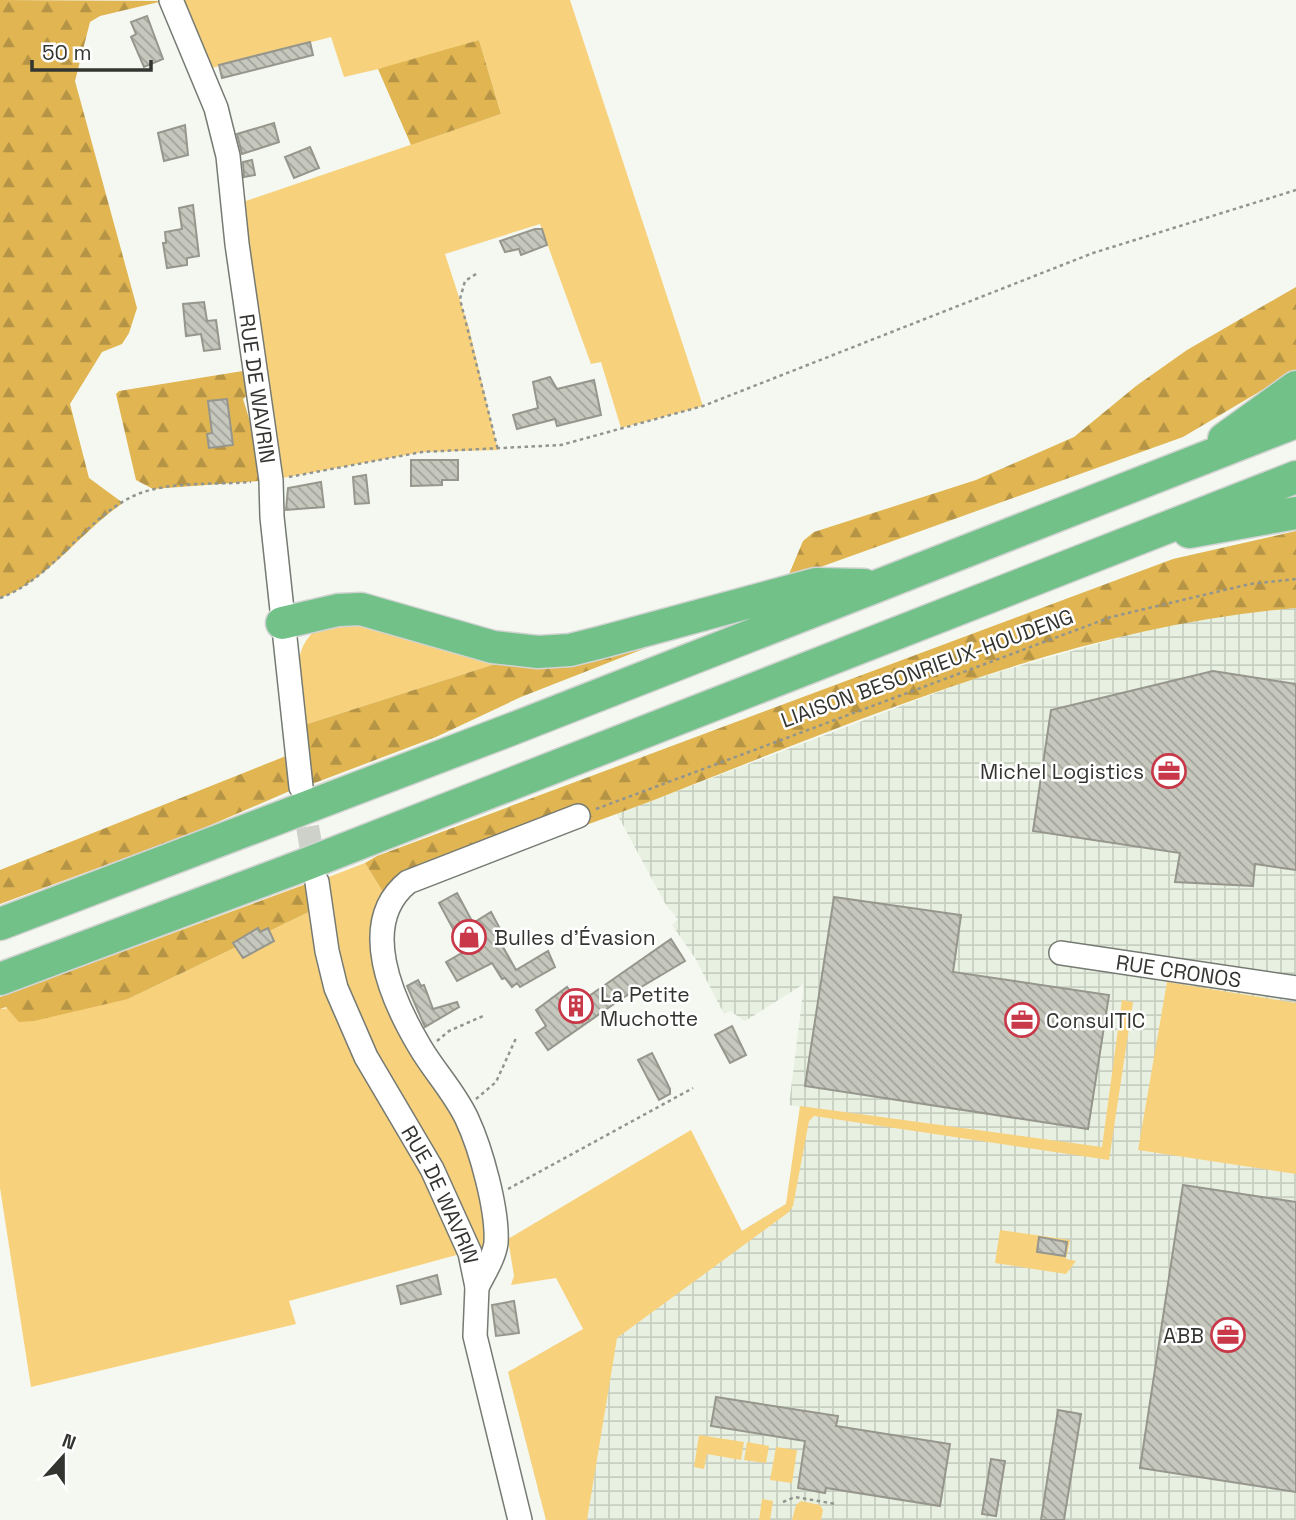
<svg xmlns="http://www.w3.org/2000/svg" width="1296" height="1520" font-family="'Space Grotesk',sans-serif">
  <style>
    .industrial { fill: url(#industrial-grid) }
    .green { fill: #f8d17d }
    .forest { fill: url(#forest-firs) }
    .building { fill: url(#building-back-hatch); stroke: #96968d; stroke-width: 2 }
    .lines { fill: none; stroke-linecap: round; stroke-linejoin: round }
    .minor-tunnel { stroke: #cdd1ca; stroke-width: 23; stroke-dasharray: 23 11; stroke-linecap: butt }
    .minor-casing { stroke: #757a72; stroke-width: 26 }
    .highway-casing { stroke: #d2d3d2; stroke-width: 35 }
    .path { stroke: #92958f; stroke-width: 2.5; stroke-dasharray: 3.5 3.5; stroke-linecap: butt }
    .minor { stroke: #fff; stroke-width: 23 }
    .highway { stroke: #72c189; stroke-width: 32 }
    .labels { text-anchor: middle; dominant-baseline: central; stroke-width: 5; stroke-linejoin: round; paint-order: stroke }
    .street-label { font-size: 21px; fill: #333531; stroke: #fff }
    .poi-label { font-size: 21px; fill: #333531; stroke: #fff; text-anchor: start }
  </style>
  <defs>
    <pattern id="industrial-grid" width="8" height="8" patternUnits="userSpaceOnUse" patternTransform="scale(1.75)"><rect width="8" height="8" fill="#e8f1e1"/><path d="M0 4h8M4 0v8" fill="none" stroke="#c7cfc2"/></pattern>
    <pattern id="forest-firs" width="22" height="20" patternUnits="userSpaceOnUse" patternTransform="scale(1.75)"><rect width="22" height="20" fill="#e0b552"/><path d="M5 1l3.5 6h-7zM16 11l3.5 6h-7z" fill="#b69445"/></pattern>
    <pattern id="building-back-hatch" width="6" height="6" patternUnits="userSpaceOnUse" patternTransform="scale(1.75)"><rect width="6" height="6" fill="#c6c7bd"/><path d="M-1 5l2 2M0 0l6 6M5-1l2 2" fill="none" stroke="#a1a29a"/></pattern>
  </defs>
  <rect width="100%" height="100%" fill="#f4f8f0"/>
  <path class="industrial" d="M1296 608V1520H546L508 1372 584 1329 787 1203 800 1107 789 1105 804 984 745 1021 730 1011 724 1014 695 958 672 925 678 919 666 905 617 814 967 681 1142 631 1227 614Z"/>
  <path class="green" d="M171 0H570L703 406 621 428 601 362 591 364 540 224 445 254 469 328 498 450 422 452 271 480 234 205 501 114 479 40 413 61 344 77 331 37 200 71Z
    M347 614 520 656 304 725C298 671 284 635 347 614Z
    M365 863 386 897 375 925 455 1107 485 1197 488 1252 478 1255 444 1165 378 1060 347 983 331 921 326 878Z
    M311 911 460 1254 289 1301 296 1324 31 1387 0 1188V1009L128 999Z
    M1167 982 1296 1003V1174L1138 1150Z
    M1122 1000 1133 1002 1109 1160 814 1116 809 1121 793 1206 789 1212 617 1338 587 1520H546L508 1372 583 1329 556 1278 511 1285 514 1276 508 1239 691 1130 742 1231 786 1204 800 1106 1102 1147Z
    M1000 1230 1070 1240 1066 1259 1076 1261 1066 1274 995 1263Z
    M699 1435 744 1442 741 1460 707 1454 704 1469 694 1467Z
    M747 1442 769 1446 766 1463 744 1460Z
    M776 1447 797 1450 792 1483 770 1480Z
    M762 1499 773 1501 770 1520H759Z
    M801 1501 820 1505 823 1510 821 1520H792L796 1505Z"/>
  <path class="forest" d="M0 0 163 1 100 16 90 22 75 81 137 308 129 333 122 344 102 352 70 404 89 478 123 503C81 531 49 580 0 598Z
    M479 40 501 114 411 145 378 69Z
    M1296 287V370L1183 437 787 579 803 541 814 532 976 480 1074 437 1136 386 1187 350Z
    M249 370V394L243 399 266 473 258 481 153 489 136 480 116 394 119 391Z
    M1296 531V608C1072 627 861 719 654 800 566 834 475 862 386 897L365 863 377 856 1173 559Z
    M717 620 521 697 436 737 312 784 304 725 520 656Z
    M291 754 292 790 190 834 0 904V870Z
    M306 884 311 911 128 999 34 1021 19 1022 6 1007 0 1009V997Z"/>
  <path class="building" d="M147 16 163 59 144 67 131 37 136 34 131 22Z
    M310 42 313 55 222 78 219 65Z
    M274 123 279 142 242 154 237 134Z
    M185 125 188 155 164 161 158 133Z
    M310 147 319 168 294 178 285 157Z
    M252 160 255 175 244 177 243 162Z
    M193 205 199 256 187 258V265L167 268 163 243H166L165 232 182 229 179 208Z
    M535 229H542L547 245 521 255 519 249 505 252 500 241Z
    M204 302 207 321 216 320 220 349 204 351 201 334 186 336 183 304Z
    M550 377 557 389 594 380 601 415 557 426 555 419 517 429 513 415 538 408 533 382Z
    M227 399 233 445 209 448 207 434 212 433 208 401Z
    M411 460H458V480H442V485L411 486Z
    M366 475 369 503 355 504 353 477Z
    M321 482 324 507 286 510 288 488Z
    M1213 671 1296 684V870L1255 864 1253 886 1175 882 1180 853 1033 831 1051 710Z
    M457 893 473 923 491 912 508 944 503 947 516 970 548 951 555 967 520 987 517 983 512 987 505 978 502 979 492 963 457 981 446 962 465 951 439 903Z
    M834 897 961 915 953 972 1109 995 1088 1129 805 1086Z
    M258 928 260 932 268 928 274 941 243 958 233 943Z
    M671 939 685 961 621 999 548 1050 536 1033 546 1026 536 1010 567 987 579 1003Z
    M418 980 421 986 424 985 433 1009 457 1002 459 1007 425 1027 407 986Z
    M732 1026 746 1055 730 1063 715 1035Z
    M652 1053 670 1089V1094L659 1100 638 1060Z
    M1183 1185 1296 1202V1492L1140 1468Z
    M1039 1237 1067 1242 1065 1256 1037 1252Z
    M437 1275 441 1294 401 1304 397 1286Z
    M514 1301 519 1333 496 1336 492 1305Z
    M716 1397 838 1416 836 1426 950 1444 940 1506 826 1488 825 1493 798 1488 805 1441 711 1426Z
    M1058 1410 1081 1414 1064 1520H1041Z
    M991 1459 1005 1461 996 1516 982 1514Z"/>
  <g class="lines">
    <path class="minor-tunnel" d="M302 793 316 877"/>
    <g class="minor-casing">
      <g id="minor">
        <path id="s1" d="M171 0 216 108 228 156 237 244 271 480 272 517 301 787"/>
        <path id="s2" d="M317 882 327 951 336 988 366 1057 432 1169 470 1253 477 1287 475 1336 520 1520"/>
        <path id="s3" d="M1061 953 1296 988"/>
        <path d="M477 1287C484 1273 494 1258 496 1243 498 1210 481 1149 467 1119 455 1093 434 1071 420 1047 392 1000 357 923 408 882L578 816"/>
      </g>
    </g>
    <g class="highway-casing">
      <path id="highway" d="M1224 439 1296 387
        M1189 532 1296 513
        M282 623 338 610 361 609 493 647 538 652 570 650 602 642 816 584 864 585
        M0 924 512 729 1296 422
        M0 979 304 865 1296 477"/>
    </g>
    <path class="path" d="M476 274 465 281 460 299 498 450
      M289 477 422 452 561 445 703 406 1093 253 1296 190
      M0 598C55 578 85 516 138 494 171 481 215 485 251 482
      M596 809 1111 617 1250 584 1296 579
      M437 1041 449 1031 483 1016
      M476 1099 496 1082 517 1036
      M508 1189 693 1088
      M783 1502 795 1497 836 1504"/>
    <use href="#minor" class="minor"/>
    <use href="#highway" class="highway"/>
  </g>
  <defs>
    <g id="office-ring" transform="scale(1.75)"><circle r="9.5" fill="#fff" stroke="#c83848" stroke-width="1.5"/><path d="M-6-3h4V-5.5h4V-3h4V5H-6ZM-1-4.5V-3h2v-1.5ZM-6 0V1H6V0Z" fill="#c83848"/></g>
    <g id="shop-ring" transform="scale(1.75)"><circle r="9.5" fill="#fff" stroke="#c83848" stroke-width="1.5"/><path d="M-5-2.5h2.3a2.7 3.5 0 0 1 5.4 0H5L5.5 6h-11ZM-1.5-2.5h3a1.5 2.3 0 0 0-3 0Z" fill="#c83848"/></g>
    <g id="building-ring" transform="scale(1.75)"><circle r="9.5" fill="#fff" stroke="#c83848" stroke-width="1.5"/><path d="M-4-6H4V6H1V3H-1V6H-4ZM-2.5-4.3h1.7v1.8h-1.7ZM.8-4.3h1.7v1.8H.8ZM-2.5-1h1.7V.8h-1.7ZM.8-1h1.7V.8H.8Z" fill="#c83848"/></g>
  </defs>
  <g fill-rule="evenodd">
    <use href="#office-ring" x="1169" y="771"/>
    <use href="#shop-ring" x="469" y="937"/>
    <use href="#building-ring" x="576" y="1006"/>
    <use href="#office-ring" x="1022" y="1020"/>
    <use href="#office-ring" x="1228" y="1335"/>
  </g>
  <g class="labels">
    <g class="street-label">
      <text stroke="none"><textPath href="#s1" startOffset="401">RUE DE WAVRIN</textPath></text>
      <text transform="translate(927 668) rotate(-20)">LIAISON BESONRIEUX-HOUDENG</text>
      <text stroke="none"><textPath href="#s3" startOffset="119">RUE CRONOS</textPath></text>
      <text stroke="none"><textPath href="#s2" startOffset="340">RUE DE WAVRIN</textPath></text>
    </g>
    <g class="poi-label">
      <text x="1144" y="771" text-anchor="end">Michel Logistics</text>
      <text x="494" y="937">Bulles d'Évasion</text>
      <text x="600" y="994">La Petite<tspan x="600" dy="24">Muchotte</tspan></text>
      <text x="1046" y="1020">ConsulTIC</text>
      <text x="1204" y="1335" text-anchor="end">ABB</text>
    </g>
  </g>
  <g transform="translate(63 1457) rotate(21)" stroke="#ffffff" stroke-width="5" paint-order="stroke">
  <path d="M0-5L12 26L0 18L-12 26Z" fill="#333531"/>
  <text y="-10" font-size="19" font-weight="bold" text-anchor="middle" fill="#333531">N</text>
  </g>
  <path d="M32 60v10h119v-10" fill="none" stroke="#333531" stroke-width="3.5"/>
  <text x="42" y="60" font-size="21" fill="#333531" stroke="#ffffff" stroke-width="5" paint-order="stroke">50 m</text>
</svg>
